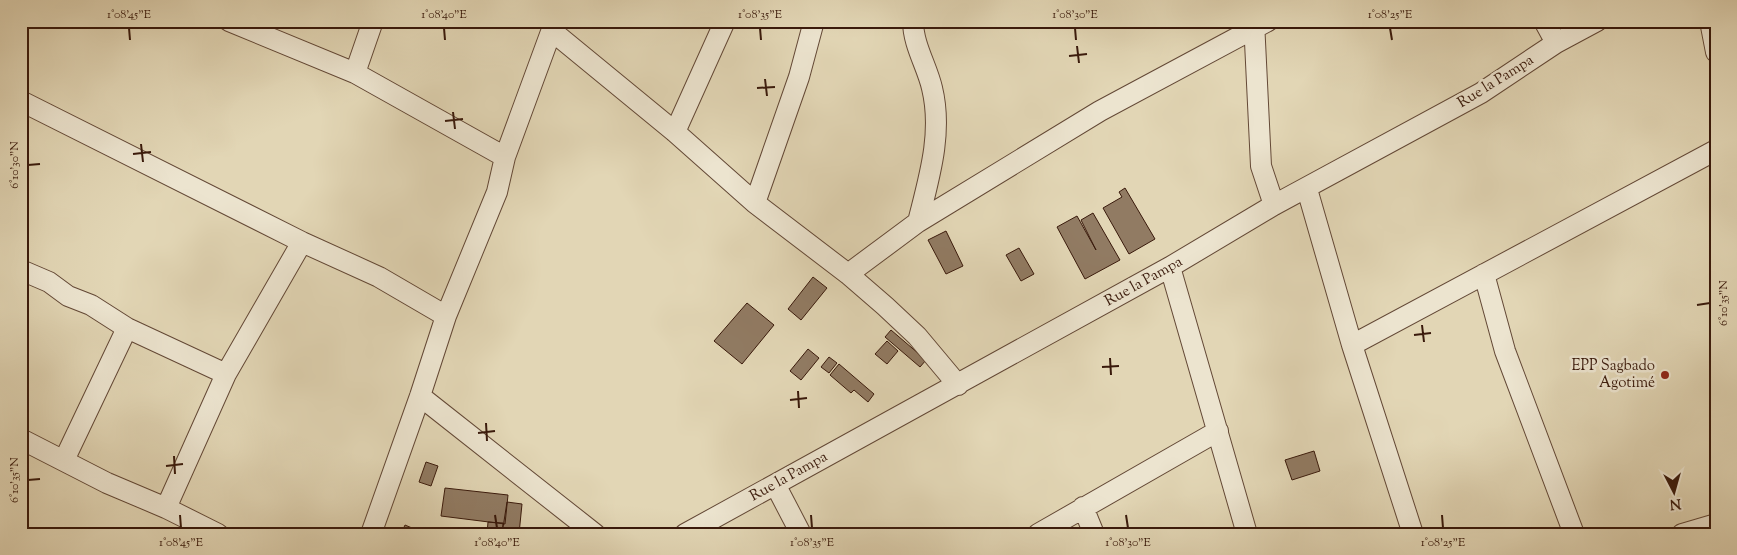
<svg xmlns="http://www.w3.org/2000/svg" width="1737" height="555" font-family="'Sorts Mill Goudy',serif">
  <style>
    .building { fill: #917b63; stroke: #39190b }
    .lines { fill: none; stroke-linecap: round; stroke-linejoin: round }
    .minor-casing { stroke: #634836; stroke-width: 22 }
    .minor { stroke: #ece4cf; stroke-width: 20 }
    .ticks { fill: none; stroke: #39190b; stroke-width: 2 }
    .poi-dot { fill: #8f2418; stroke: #ece4cf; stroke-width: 2 }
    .labels { text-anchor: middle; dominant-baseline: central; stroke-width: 5; stroke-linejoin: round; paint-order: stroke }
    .street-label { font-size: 15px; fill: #39190b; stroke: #ece4cf }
    .poi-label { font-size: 15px; fill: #39190b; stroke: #ece4cf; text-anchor: end }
    .neatline { fill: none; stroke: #39190b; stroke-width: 2 }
    .ticks-label { font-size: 12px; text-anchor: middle; fill: #39190b }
  </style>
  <rect width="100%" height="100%" fill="#e2d6b5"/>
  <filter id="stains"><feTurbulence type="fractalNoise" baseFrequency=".004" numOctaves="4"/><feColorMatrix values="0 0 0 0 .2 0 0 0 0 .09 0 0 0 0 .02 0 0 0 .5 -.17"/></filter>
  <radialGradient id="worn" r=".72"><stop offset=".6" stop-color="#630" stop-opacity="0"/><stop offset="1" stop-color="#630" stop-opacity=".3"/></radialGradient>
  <path class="building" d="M1125 188 1155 239 1129 254 1103 208 1122 197 1119 192Z
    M1093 213 1120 260 1085 279 1057 227 1077 216 1096 250 1081 220Z
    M946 231 963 266 946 274 928 240Z
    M1019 248 1034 274 1021 281 1006 255Z
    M813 277 827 288 801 320 788 309Z
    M747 303 774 325 742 364 714 341Z
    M891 330 926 360 920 367 885 337Z
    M887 341 898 351 887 364 875 354Z
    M808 349 819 358 801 380 790 371Z
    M829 357 837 363 829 373 821 367Z
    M839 364 874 394 868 402 854 390 851 393 830 375Z
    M1314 451 1320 471 1292 480 1285 460Z
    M426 462 438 466 431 486 419 482Z
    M445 488 508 495 505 524 441 516Z
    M507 502 522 504 519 534H502Z
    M488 522 503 523 502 534H487Z
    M405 525 412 528 410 534H401Z"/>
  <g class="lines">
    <g class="minor-casing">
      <path id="minor" d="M229 21 355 73 505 157
        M913 21C913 45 927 66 932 88 943 133 929 178 918 222
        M1254 21 1261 166 1274 205
        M1544 21 1556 43
        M1710 21 1716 52
        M552 31 675 132 755 203 848 274 885 306 917 336 958 385
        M355 73 373 21
        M21 101 302 242 379 277 446 316
        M675 132 725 21
        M1307 189 1352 345
        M755 203 799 77 814 21
        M1170 267 1247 534
        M21 270 49 282 68 296 91 305 127 328 226 374
        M848 274 918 222 1100 111 1268 21
        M1484 274 1505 351 1574 534
        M420 396 595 534
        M21 439 107 483 166 508
        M62 459 67 454 127 328
        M776 486 801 534
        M1083 507 1094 534
        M218 534 166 508 226 374 302 242
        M371 534 420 396 446 316 497 192 505 157 555 21
        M685 534 1170 267 1274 205 1481 93 1556 43 1597 21
        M1038 534 1218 431
        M1413 534 1352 345 1716 150
        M1682 534 1716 524"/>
    </g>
    <use href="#minor" class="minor"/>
  </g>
  <path class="ticks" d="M129 28 130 40M444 28 445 40M760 28 761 40M1075 28 1076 40M1390 28 1392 40M1077 46 1079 63M1069 56 1087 54M765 79 767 96M757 88 775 87M453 112 455 129M445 121 463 119M141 144 143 162M133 154 151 152M28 165 40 164M1697 305 1710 303M1422 325 1424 342M1414 335 1431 333M1110 358 1111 375M1102 367 1119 366M798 391 799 408M790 400 807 398M486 423 487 441M478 433 495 431M174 456 175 474M166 466 183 464M28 480 40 479M180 515 181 528M495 515 497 528M811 515 812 528M1126 515 1128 528M1442 515 1443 528"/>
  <circle class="poi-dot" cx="1665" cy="375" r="5"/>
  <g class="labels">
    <g class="street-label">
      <text transform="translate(1496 82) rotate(-32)">Rue la Pampa</text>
      <text transform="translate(1144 282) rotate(-29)">Rue la Pampa</text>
      <text transform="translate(789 477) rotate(-29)">Rue la Pampa</text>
    </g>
    <g class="poi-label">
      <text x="1655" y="366">EPP Sagbado<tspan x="1655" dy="17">Agotimé</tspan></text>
    </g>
  </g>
  <rect width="1737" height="555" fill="none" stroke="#e2d6b5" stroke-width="55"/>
  <g transform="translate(1674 492) rotate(174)" stroke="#ece4cf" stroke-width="4" paint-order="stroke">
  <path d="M0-4L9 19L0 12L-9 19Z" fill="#39190b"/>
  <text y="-8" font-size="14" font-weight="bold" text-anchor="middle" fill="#39190b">N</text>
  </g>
  <rect x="28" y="28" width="1682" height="500" class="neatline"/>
  <g class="ticks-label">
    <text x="129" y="18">1°08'45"E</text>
    <text x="444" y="18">1°08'40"E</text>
    <text x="760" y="18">1°08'35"E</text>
    <text x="1075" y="18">1°08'30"E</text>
    <text x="1390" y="18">1°08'25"E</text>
    <text transform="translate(14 165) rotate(-90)" y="4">6°10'30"N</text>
    <text transform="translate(1723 303) rotate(-90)" y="4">6°10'35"N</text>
    <text transform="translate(14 480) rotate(-90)" y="4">6°10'35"N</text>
    <text x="181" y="546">1°08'45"E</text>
    <text x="497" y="546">1°08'40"E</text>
    <text x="812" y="546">1°08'35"E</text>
    <text x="1128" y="546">1°08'30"E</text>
    <text x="1443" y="546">1°08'25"E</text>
  </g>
  <rect width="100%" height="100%" filter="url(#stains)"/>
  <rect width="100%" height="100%" fill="url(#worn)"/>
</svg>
